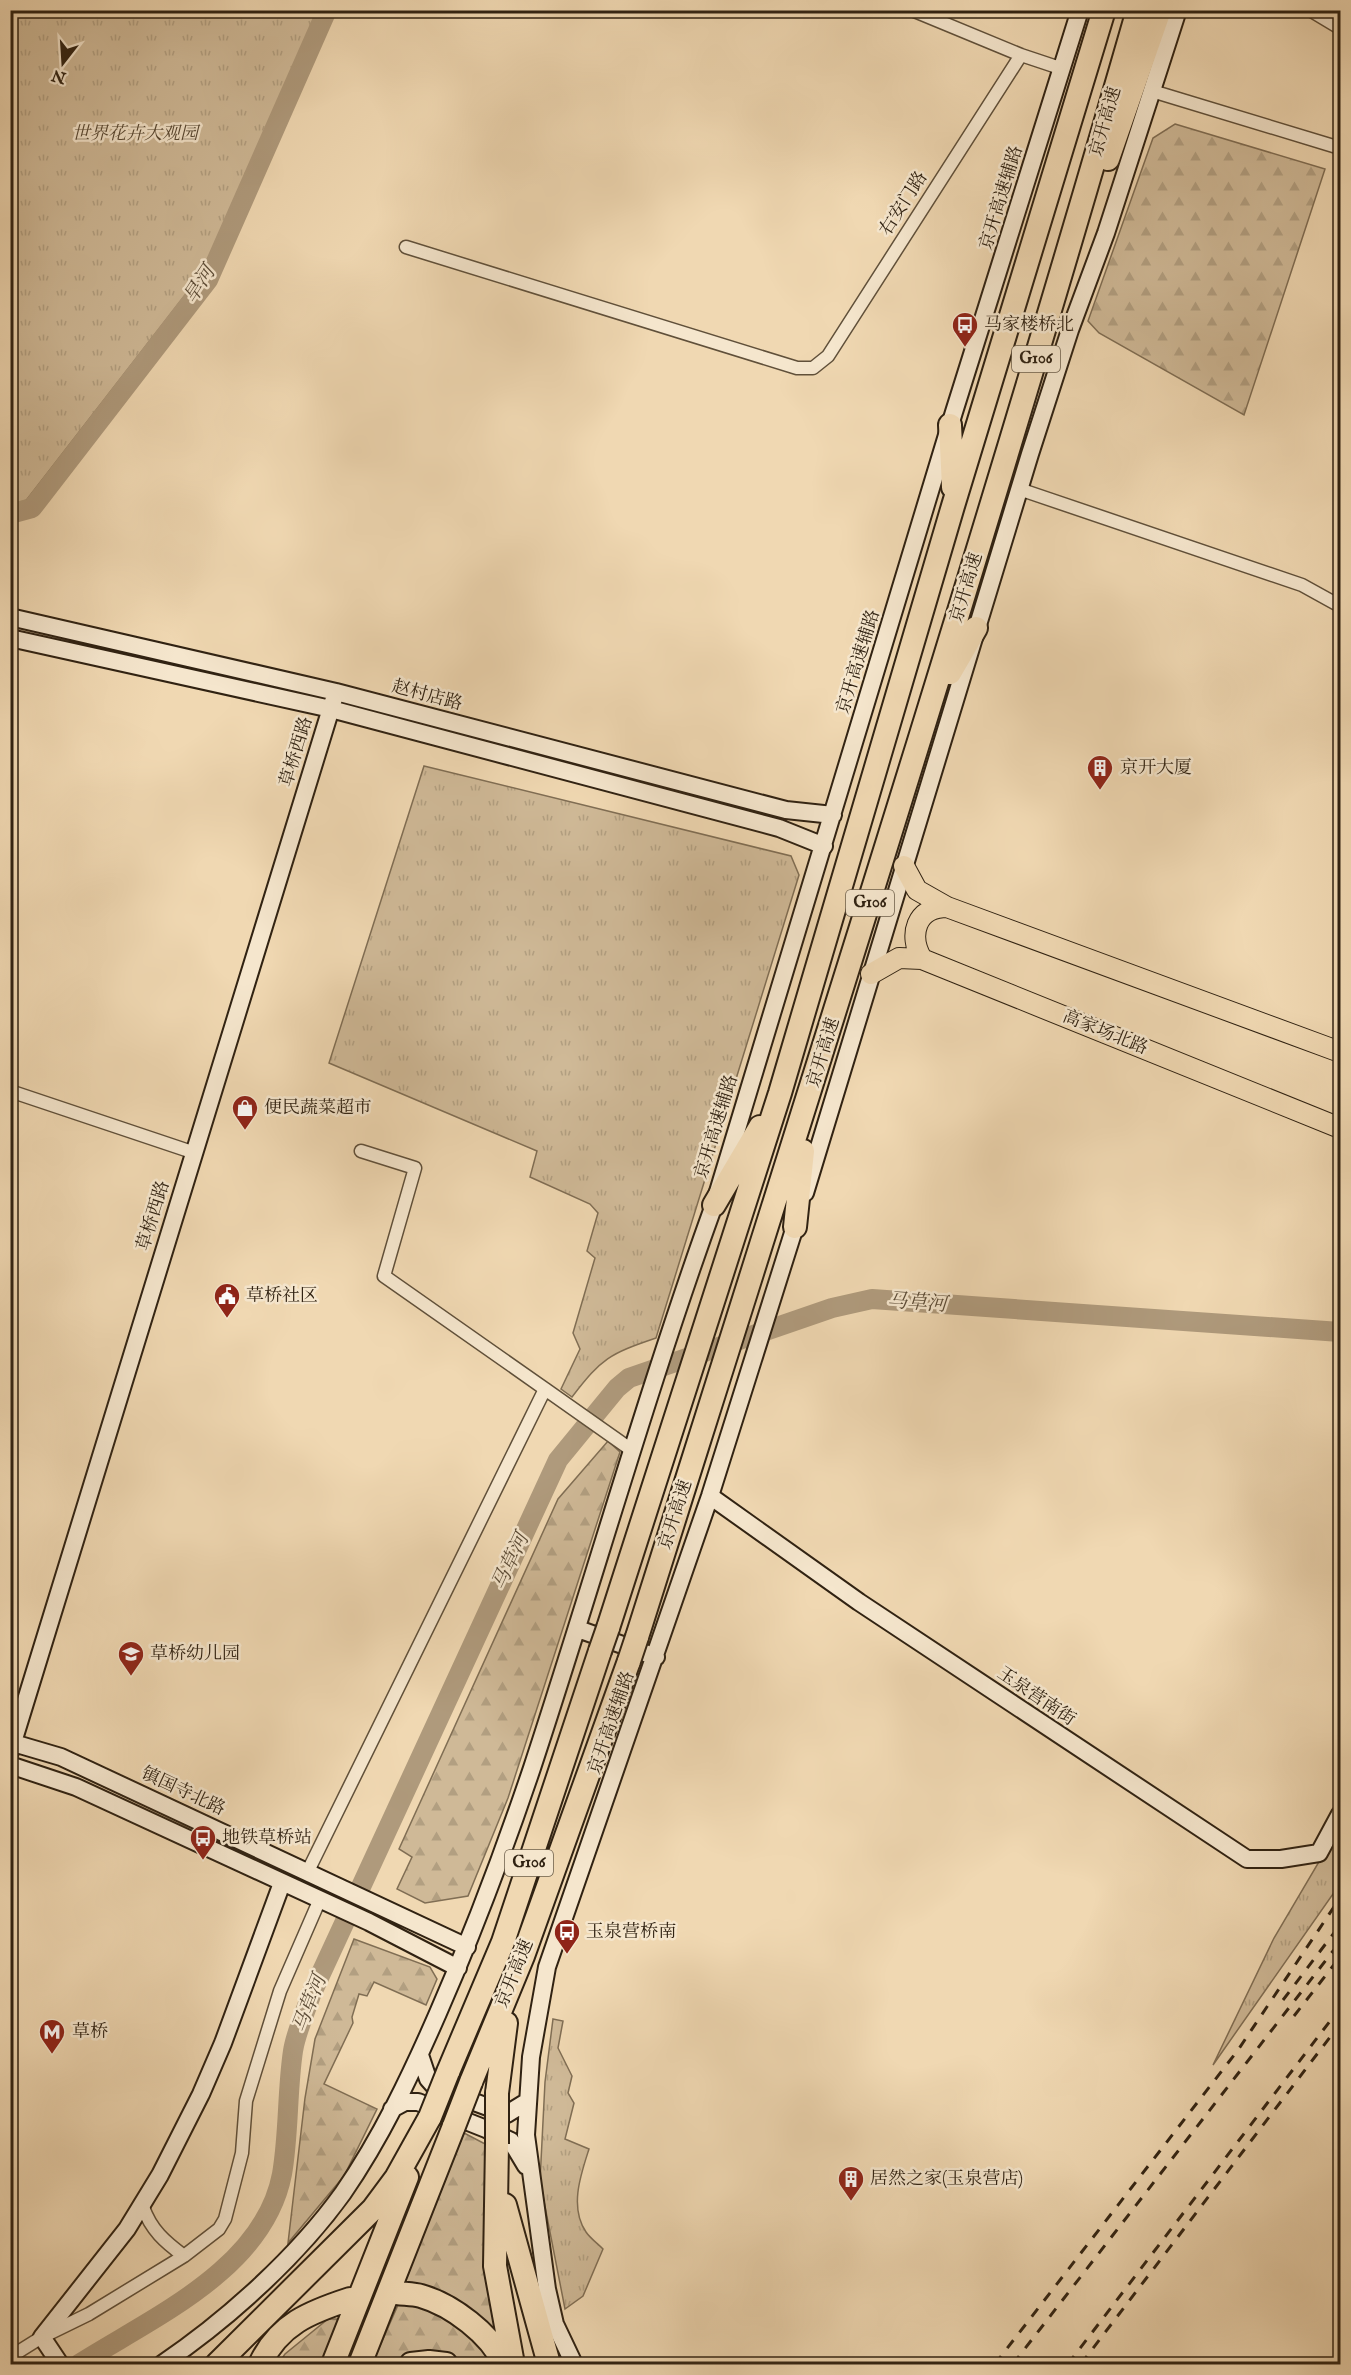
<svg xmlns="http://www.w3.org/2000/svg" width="1351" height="2375" font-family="'IM FELL English','Noto Serif SC',serif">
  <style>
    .grass { fill: url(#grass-tufts); stroke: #806e54; stroke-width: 1.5 }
    .forest { fill: url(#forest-firs); stroke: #806e54; stroke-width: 1.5 }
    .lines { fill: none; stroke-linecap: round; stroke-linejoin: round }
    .river { stroke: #af9a7c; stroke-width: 20 }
    .street-casing { stroke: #60503a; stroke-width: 15 }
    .secondary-casing { stroke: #302212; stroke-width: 20 }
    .primary-casing { stroke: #302212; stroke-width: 22 }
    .highway-casing { stroke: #302212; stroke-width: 26 }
    .street { stroke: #f5e6cd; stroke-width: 12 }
    .secondary { stroke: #f5e6cd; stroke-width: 16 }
    .primary { stroke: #f0d8b2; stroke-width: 20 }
    .highway { stroke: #f0d8b2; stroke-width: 22 }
    .rail { stroke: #302212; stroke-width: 3; stroke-dasharray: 10 10; stroke-linecap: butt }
    .highway-bridge-casing { stroke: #302212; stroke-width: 26; stroke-linecap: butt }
    .highway-bridge { stroke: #f0d8b2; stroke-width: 22 }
    .labels { text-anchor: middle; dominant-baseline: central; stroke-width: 5; stroke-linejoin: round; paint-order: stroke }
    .shield { fill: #f5e6cd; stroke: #6b5d4a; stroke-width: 1.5 }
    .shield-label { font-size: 16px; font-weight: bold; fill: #302212 }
    .street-label { font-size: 18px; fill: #302212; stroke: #f5e6cd }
    .park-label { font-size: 18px; font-style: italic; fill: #584833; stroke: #f5e6cd }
    .poi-label { font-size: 18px; fill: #302212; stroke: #f5e6cd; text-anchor: start }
    .water-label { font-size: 20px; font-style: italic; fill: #5c4c37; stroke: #f5e6cd }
  </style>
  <defs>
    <pattern id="grass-tufts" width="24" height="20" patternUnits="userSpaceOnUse" patternTransform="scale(1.5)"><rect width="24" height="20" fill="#cfb997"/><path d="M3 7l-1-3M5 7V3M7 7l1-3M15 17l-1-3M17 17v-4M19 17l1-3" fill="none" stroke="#b29f81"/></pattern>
    <pattern id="forest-firs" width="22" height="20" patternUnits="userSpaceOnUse" patternTransform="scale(1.5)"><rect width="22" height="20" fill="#cfb997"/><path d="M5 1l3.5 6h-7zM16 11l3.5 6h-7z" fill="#b29f81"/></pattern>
  </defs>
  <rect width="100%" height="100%" fill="#f0d8b2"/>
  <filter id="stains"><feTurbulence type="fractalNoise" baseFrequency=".00333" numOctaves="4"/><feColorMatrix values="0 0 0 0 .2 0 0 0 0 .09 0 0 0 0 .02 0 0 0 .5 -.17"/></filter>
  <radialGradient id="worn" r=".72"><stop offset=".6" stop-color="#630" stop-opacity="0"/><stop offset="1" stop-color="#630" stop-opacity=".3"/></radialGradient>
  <path class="grass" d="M10 11H319L229 229 190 289 25 502 11 509Z
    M424 766 791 856 799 875 656 1338C609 1354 602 1358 572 1397L561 1389 580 1349 573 1333 595 1258 587 1251 598 1213 590 1204 530 1177 537 1151 329 1063Z
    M1340 1826V1884L1213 2065 1274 1938Z
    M553 2019 563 2021 558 2048 572 2076 568 2093 574 2103 565 2139 589 2149C581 2174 569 2207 586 2232 590 2238 598 2244 603 2249L583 2296 565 2309 540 2181 545 2082Z"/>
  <path class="forest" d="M1175 124 1325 169 1244 415 1099 333 1088 321 1153 138Z
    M608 1441 620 1452 508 1798 468 1896 425 1903 397 1889 412 1857 399 1849 558 1499Z
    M354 1939 430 1967 437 1979 426 2005 374 1982 367 1996 359 1994 352 2017 353 2023 324 2084 377 2109 344 2176 288 2243 305 2098 315 2039Z
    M464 2133 489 2146 502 2337 402 2289Z
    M398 2305H421L467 2325 499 2364C472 2364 449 2356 423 2355 408 2354 391 2364 372 2364Z
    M328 2319H344L326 2364H278L285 2354Z"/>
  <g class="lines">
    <path class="river" d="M10 514 32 508 208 280 327 10
      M79 2364C153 2317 264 2269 282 2174 289 2134 287 2091 293 2051 296 2032 305 2013 311 1995L558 1460 617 1388 629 1378 832 1308 872 1299 1340 1332"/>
    <g class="street-casing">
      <path id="street" d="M912 10 1021 55 1063 69
        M1310 10 1340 28
        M1152 91 1340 148
        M406 247 797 368H813L828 356 1021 55
        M1019 489 1302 585 1340 606
        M10 1091 195 1153
        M361 1151 415 1168 384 1276 545 1389
        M308 1871 545 1389 633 1451
        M143 2207C151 2230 165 2242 184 2256
        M10 2357 42 2337 89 2314 184 2256 219 2229 225 2219 242 2153 246 2101 280 1991 320 1899"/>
    </g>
    <g class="secondary-casing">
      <path id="secondary" d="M10 617 336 692 786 810 833 815
        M10 638 331 709 779 828 824 846
        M805 1193 1030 454 1070 330 1106 233 1178 10
        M710 1496 859 1602 1247 1859H1281L1319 1853 1340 1814
        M578 1629 656 1657
        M10 1742 61 1757 467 1947
        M10 1752 336 692
        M10 1765 76 1787 369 1922 458 1968
        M420 2055 428 2079 436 2088 507 2114 528 2101
        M392 2109 405 2102H418L486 2129 511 2141 526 2166
        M60 2364 42 2337 127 2229 160 2175 201 2094 223 2043 282 1883
        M162 2364C227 2320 297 2257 343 2193 381 2138 411 2075 438 2013 473 1933 504 1851 532 1768 594 1580 647 1390 714 1205L954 412 1080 10
        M574 2364 555 2324 547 2289 526 2135 531 2057 547 1967 710 1496 798 1217"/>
    </g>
    <g class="primary-casing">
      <path id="primary" d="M904 866 917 890 947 907 1340 1052
        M922 959C908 935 916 907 947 907
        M871 974 899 958 922 959 1340 1128"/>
    </g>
    <g class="highway-casing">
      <path id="highway" d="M1108 159 1160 10
        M950 425 953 487
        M950 673 976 628
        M714 1205 760 1127
        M795 1227 803 1151
        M608 1628 780 1093 953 506 1104 10
        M637 1637C808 1096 981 556 1138 10
        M448 2072 503 1942 600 1651
        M471 2082 523 1956 629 1661
        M497 2093 506 2023
        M497 2144 495 2266 513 2364
        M505 2205 549 2364
        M397 2293C405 2294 414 2294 421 2296 452 2305 491 2334 504 2364
        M217 2364 373 2209 396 2178 430 2117
        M260 2364C279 2324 310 2312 350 2299
        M333 2364 407 2177
        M360 2364 454 2126
        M411 2364 429 2362 446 2364"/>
    </g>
    <use href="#street" class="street"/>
    <use href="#secondary" class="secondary"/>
    <use href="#primary" class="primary"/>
    <use href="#highway" class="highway"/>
    <path class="rail" d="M1283 2000 1340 1925
      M1294 2016 1340 1957
      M995 2364 1238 2050 1340 1898
      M1013 2364 1340 1942
      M1068 2364 1340 2008
      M1081 2364 1340 2024"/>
    <g class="highway-bridge-casing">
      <path id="highway-bridge" d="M600 1651 608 1628
        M629 1661 637 1637
        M430 2117 448 2072
        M454 2126 471 2082
        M497 2144V2093"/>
    </g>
    <use href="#highway-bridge" class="highway-bridge"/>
  </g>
  <defs>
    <g id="bus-pin" transform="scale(1.35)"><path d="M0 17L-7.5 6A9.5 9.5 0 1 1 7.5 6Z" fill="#8f2418" stroke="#f5e6cd"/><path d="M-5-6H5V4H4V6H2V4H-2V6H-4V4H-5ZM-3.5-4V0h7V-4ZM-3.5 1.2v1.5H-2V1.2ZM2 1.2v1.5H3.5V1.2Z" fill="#fff"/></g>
    <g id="building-pin" transform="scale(1.35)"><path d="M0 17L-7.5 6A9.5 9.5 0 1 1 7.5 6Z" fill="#8f2418" stroke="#f5e6cd"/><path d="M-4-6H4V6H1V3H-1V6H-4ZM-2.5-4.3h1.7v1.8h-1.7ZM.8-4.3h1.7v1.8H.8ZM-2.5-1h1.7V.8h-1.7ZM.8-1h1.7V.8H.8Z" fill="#fff"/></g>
    <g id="shop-pin" transform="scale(1.35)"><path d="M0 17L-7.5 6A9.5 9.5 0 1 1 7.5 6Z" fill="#8f2418" stroke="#f5e6cd"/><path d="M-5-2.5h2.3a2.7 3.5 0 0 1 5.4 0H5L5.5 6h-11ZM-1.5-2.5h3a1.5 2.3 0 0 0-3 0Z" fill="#fff"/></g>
    <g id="civic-pin" transform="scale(1.35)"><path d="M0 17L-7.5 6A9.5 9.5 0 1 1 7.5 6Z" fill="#8f2418" stroke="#f5e6cd"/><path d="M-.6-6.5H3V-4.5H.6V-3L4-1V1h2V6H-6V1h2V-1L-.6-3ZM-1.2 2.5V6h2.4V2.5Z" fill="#fff"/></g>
    <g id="school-pin" transform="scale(1.35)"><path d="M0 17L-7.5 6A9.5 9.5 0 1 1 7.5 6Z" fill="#8f2418" stroke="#f5e6cd"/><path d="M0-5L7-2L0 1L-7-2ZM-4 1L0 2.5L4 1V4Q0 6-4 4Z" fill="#fff"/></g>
    <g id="metro-pin" transform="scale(1.35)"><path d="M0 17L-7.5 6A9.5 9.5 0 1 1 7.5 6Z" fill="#8f2418" stroke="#f5e6cd"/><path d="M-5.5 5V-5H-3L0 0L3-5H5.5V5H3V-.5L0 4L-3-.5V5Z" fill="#fff"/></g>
  </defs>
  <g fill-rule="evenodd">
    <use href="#bus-pin" x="965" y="325"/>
    <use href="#building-pin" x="1100" y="768"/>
    <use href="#shop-pin" x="245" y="1108"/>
    <use href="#civic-pin" x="227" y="1296"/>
    <use href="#school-pin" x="131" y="1654"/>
    <use href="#bus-pin" x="203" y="1838"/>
    <use href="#bus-pin" x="567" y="1932"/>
    <use href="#metro-pin" x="52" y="2032"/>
    <use href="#building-pin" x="851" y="2179"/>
  </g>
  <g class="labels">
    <g class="shield">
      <rect x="1012" y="346" width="48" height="26" rx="4.5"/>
      <rect x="846" y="890" width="48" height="26" rx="4.5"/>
      <rect x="505" y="1850" width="48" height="26" rx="4.5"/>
    </g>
    <g class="shield-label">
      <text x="1036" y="359">G106</text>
      <text x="870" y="903">G106</text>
      <text x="529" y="1863">G106</text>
    </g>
    <g class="street-label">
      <text transform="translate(1106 122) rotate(-74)">京开高速</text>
      <text transform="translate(1002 198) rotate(-73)">京开高速辅路</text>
      <text transform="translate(904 204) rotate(-57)">右安门路</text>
      <text transform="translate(967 588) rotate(-73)">京开高速</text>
      <text transform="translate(859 662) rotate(-73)">京开高速辅路</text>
      <text transform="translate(427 696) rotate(15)">赵村店路</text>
      <text transform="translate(297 752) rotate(-73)">草桥西路</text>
      <text transform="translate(1105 1033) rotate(22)">高家场北路</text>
      <text transform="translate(824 1053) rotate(-73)">京开高速</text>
      <text transform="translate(717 1127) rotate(-73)">京开高速辅路</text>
      <text transform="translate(154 1216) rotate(-73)">草桥西路</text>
      <text transform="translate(676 1515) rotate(-72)">京开高速</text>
      <text transform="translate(1036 1697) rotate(34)">玉泉营南街</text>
      <text transform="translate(612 1723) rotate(-71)">京开高速辅路</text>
      <text transform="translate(183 1792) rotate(25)">镇国寺北路</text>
      <text transform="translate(515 1974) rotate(-68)">京开高速</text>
    </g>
    <g class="park-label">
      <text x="135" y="134">世界花卉大观园</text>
    </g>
    <g class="poi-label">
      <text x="984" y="325">马家楼桥北</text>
      <text x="1120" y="768">京开大厦</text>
      <text x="264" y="1108">便民蔬菜超市</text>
      <text x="246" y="1296">草桥社区</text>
      <text x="150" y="1654">草桥幼儿园</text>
      <text x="222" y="1838">地铁草桥站</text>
      <text x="586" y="1932">玉泉营桥南</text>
      <text x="72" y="2032">草桥</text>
      <text x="870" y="2179">居然之家(玉泉营店)</text>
    </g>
    <g class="water-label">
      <text transform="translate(200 285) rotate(-57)">旱河</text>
      <text transform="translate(917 1303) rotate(4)">马草河</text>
      <text transform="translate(511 1562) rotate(-65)">马草河</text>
      <text transform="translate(310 2004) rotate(-69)">马草河</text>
    </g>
  </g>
  <rect width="1351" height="2375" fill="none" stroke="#f0d8b2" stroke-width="36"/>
  <rect x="12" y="12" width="1327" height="2351" fill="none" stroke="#302212" stroke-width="3"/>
  <rect x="18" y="18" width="1315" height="2339" fill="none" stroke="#302212" stroke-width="1.5"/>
  <g transform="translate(63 63) rotate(197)" stroke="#f5e6cd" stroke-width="4.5" paint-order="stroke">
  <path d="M0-4.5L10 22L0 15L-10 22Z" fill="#302212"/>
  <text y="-9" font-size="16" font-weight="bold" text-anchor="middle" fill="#302212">N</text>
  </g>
  <rect width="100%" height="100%" filter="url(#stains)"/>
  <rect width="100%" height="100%" fill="url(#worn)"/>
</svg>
